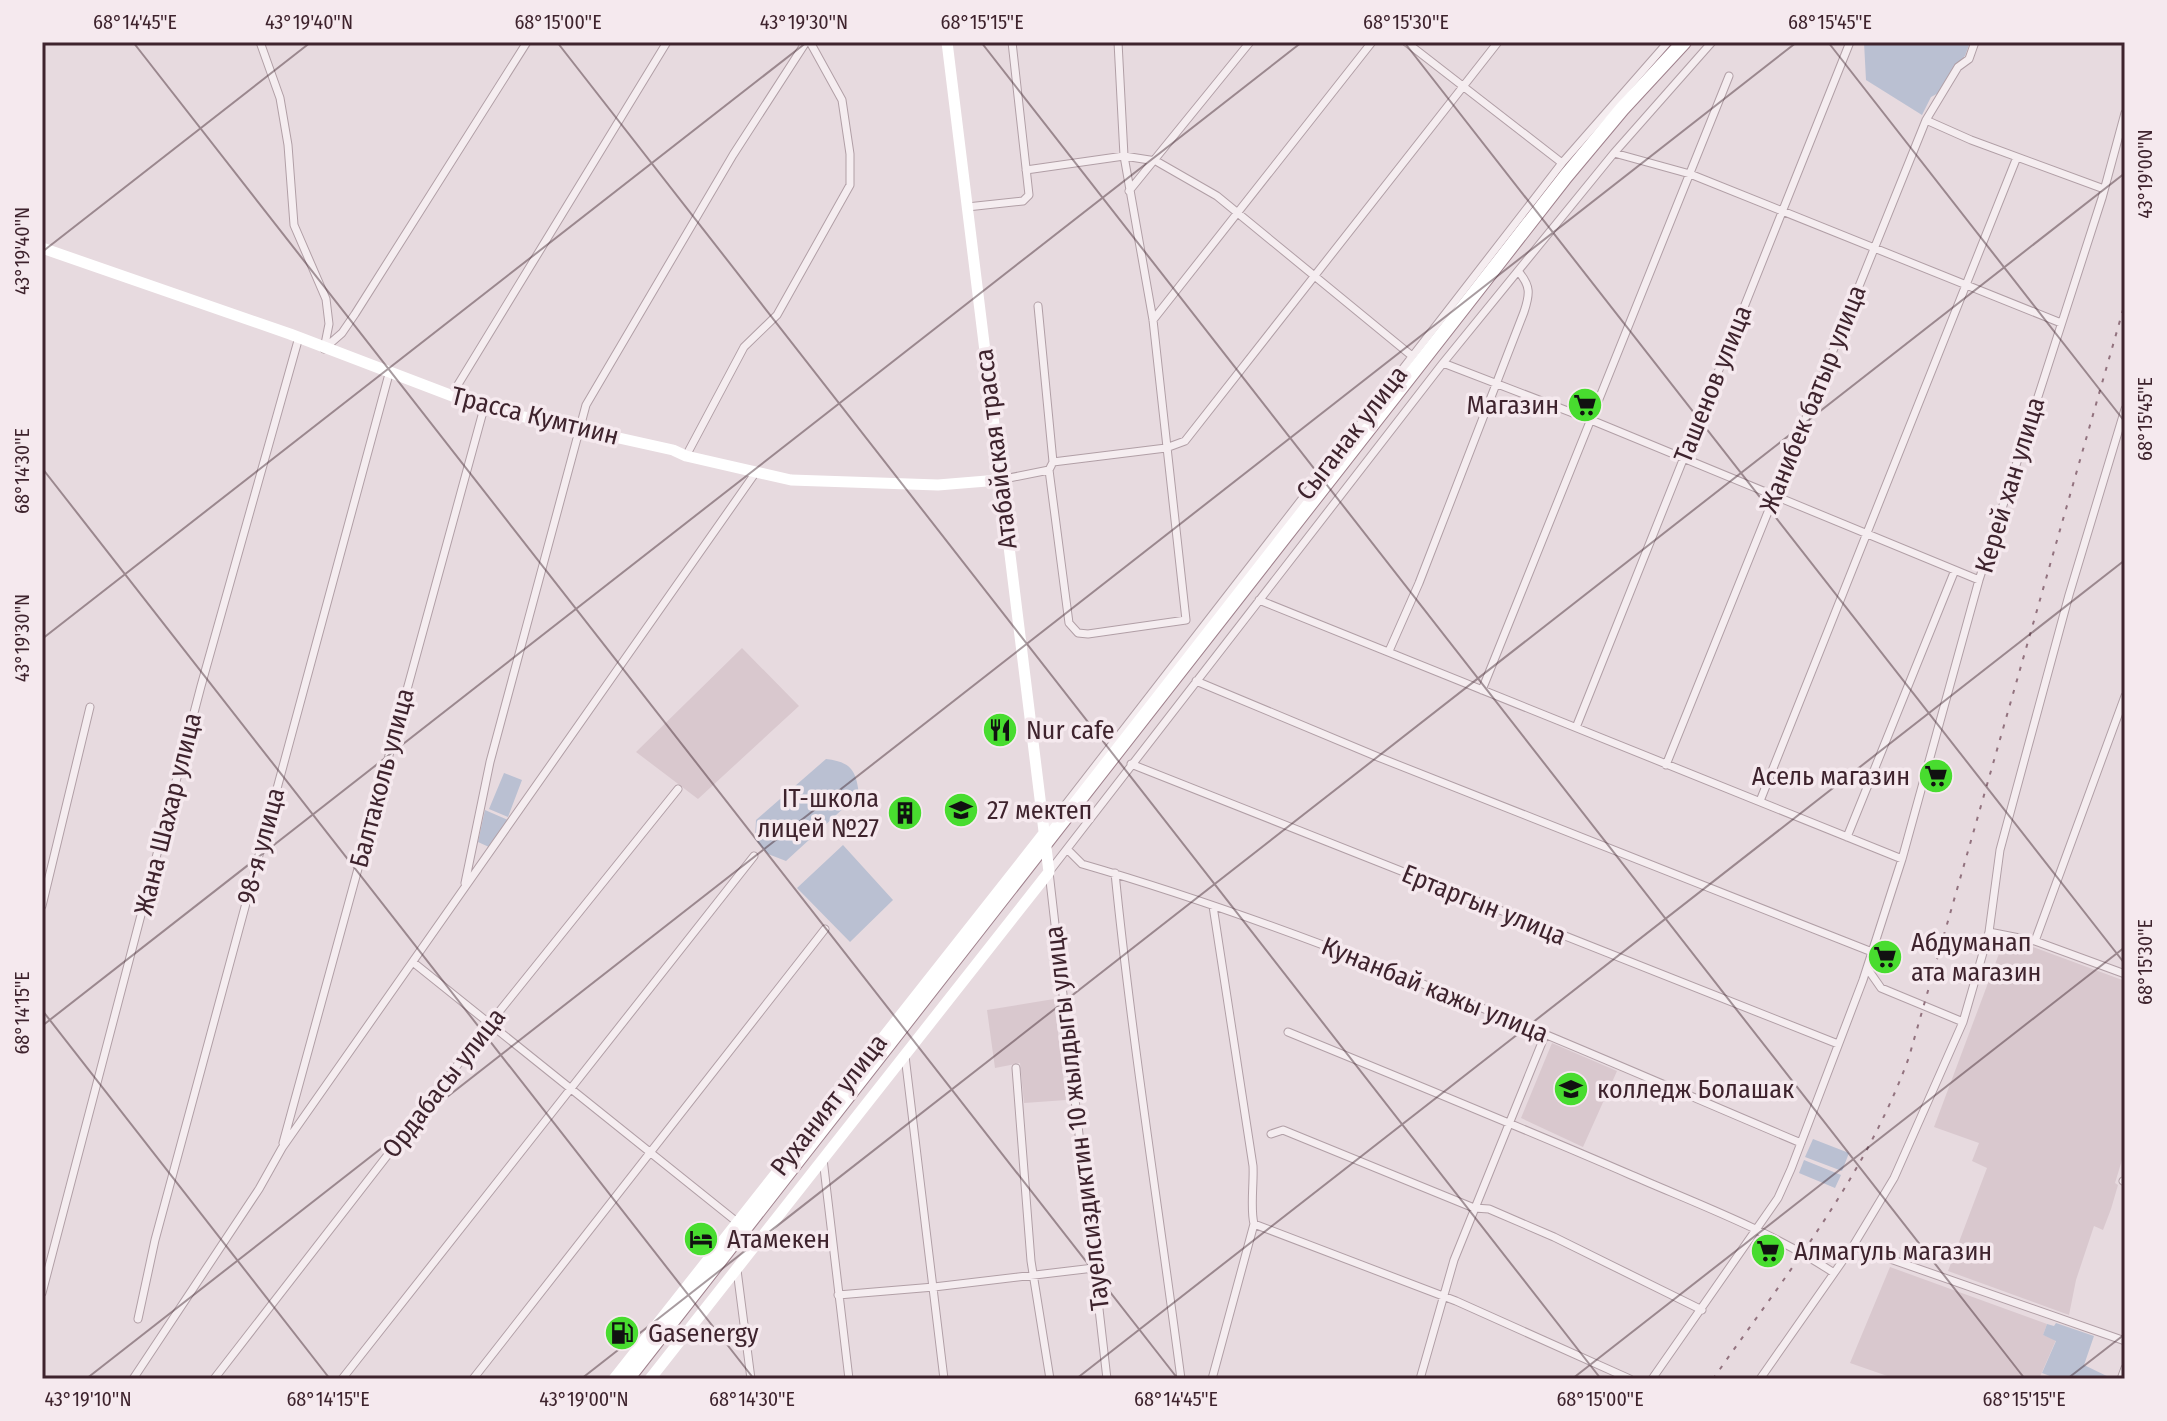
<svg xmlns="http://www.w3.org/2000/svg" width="2167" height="1421" font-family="'Fira Sans Condensed',sans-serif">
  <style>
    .built { fill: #d9c8ce }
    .green { fill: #bac0d2 }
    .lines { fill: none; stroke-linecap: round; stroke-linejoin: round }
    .street-casing { stroke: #b19fa6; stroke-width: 9 }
    .highway-casing { stroke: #9f808c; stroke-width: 16 }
    .street { stroke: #f5edf0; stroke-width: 7 }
    .secondary { stroke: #fff; stroke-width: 11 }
    .highway { stroke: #fff; stroke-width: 14 }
    .rail { stroke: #92727e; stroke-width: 2; stroke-dasharray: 4 8; stroke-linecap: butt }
    .ticks { fill: none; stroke: #3e232d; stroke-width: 2; stroke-opacity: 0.45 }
    .labels { text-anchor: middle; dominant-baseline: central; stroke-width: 7; stroke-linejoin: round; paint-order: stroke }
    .street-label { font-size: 26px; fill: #3e232d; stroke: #f5e9ee }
    .poi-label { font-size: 26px; fill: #3e232d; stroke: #f5e9ee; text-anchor: start }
    .neatline { fill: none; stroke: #3e232d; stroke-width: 3 }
    .ticks-label { font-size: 20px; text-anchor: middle; fill: #3e232d }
  </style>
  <rect width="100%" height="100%" fill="#e7dadf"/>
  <path class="built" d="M742 648 799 706 698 799 636 752Z
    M2003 943 2033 947 2125 981V1150L2115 1183 2118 1185 2111 1209 2103 1230 2094 1226 2076 1280 2069 1315 1948 1271 1987 1168 1972 1161 1979 1143 1934 1127Z
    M1054 999 1066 1100 1024 1103 1020 1063 995 1068 987 1010Z
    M1552 1043 1617 1071 1583 1147 1521 1118Z
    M1890 1267 2047 1324 2043 1335 2056 1340 2039 1379H1896L1850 1363Z"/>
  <path class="green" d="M1864 42H1970L1965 56 1956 65 1942 91 1931 97 1922 115 1866 80Z
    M826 759C851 762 856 770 859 794L786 861 768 854 755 839 756 820Z
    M504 773 522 780 508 817 489 809Z
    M485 810 508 820 489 847 478 842Z
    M843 845 893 900 850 942 797 888Z
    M1813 1139 1849 1153 1842 1171 1805 1157Z
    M1804 1160 1841 1175 1835 1188 1799 1173Z
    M2056 1323 2094 1336 2084 1365 2113 1379H2058L2042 1373 2056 1341 2043 1335 2047 1324 2054 1326Z"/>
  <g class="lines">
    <g class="street-casing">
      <path id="street" d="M260 42 280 98 288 145 294 225 326 299 329 324 324 349
        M1406 42 1562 163
        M1926 120 1971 140 2104 189
        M1614 153 1690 174 2061 323
        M1026 170 1124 156 1156 161 1217 196 1412 356
        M1129 191 1250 42
        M967 207 1023 201 1029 195 1012 42
        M1038 306 1053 462
        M1153 320 1372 42
        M326 347 342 333 355 314 527 42
        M1443 363 1591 420 1979 580
        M451 396 667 42
        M686 456 744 347 777 315 850 185V154L842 100 810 42
        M1049 470 1069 623 1078 633 1088 634 1186 620 1153 320 1124 156 1118 42
        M999 480 1049 470 1053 462 1166 448 1185 441 1498 42
        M1259 600C1474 685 1688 772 1902 859
        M1389 651 1419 583 1524 312C1530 294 1531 286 1518 271
        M1196 681 1378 757 1872 952
        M1482 690 1729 76
        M1577 725 1850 42
        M1131 764 1838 1044
        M1666 765 1926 120 1958 67 1969 59 1975 42
        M1760 801 2017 157
        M1045 831 1562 163 1668 42
        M1847 837 1955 570
        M1067 849 1082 864C1330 936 1564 1043 1801 1143
        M1115 873C1132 1042 1159 1210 1181 1379
        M465 883 490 762 586 405 733 155 806 42
        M42 906 90 707
        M1989 932 2035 941 2125 696
        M2035 941 2125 974
        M414 963 737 1222
        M1867 968 1881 988 1963 1022
        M1288 1032C1403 1079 1518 1126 1631 1175 1700 1205 1771 1231 1834 1273
        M905 1056 944 1379
        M1016 1068 1031 1261 1050 1379
        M1271 1134 1283 1130 1474 1208 1489 1209 1554 1237 1702 1310
        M283 1143 484 408
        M823 1159 849 1379
        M2123 1181 2125 1182
        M1254 1224 1456 1301 1630 1379
        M1853 1246 2125 1341
        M737 1270 751 1379
        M42 1293 201 686 299 337
        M838 1295 934 1287 1094 1268
        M138 1319 155 1240 389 374
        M133 1379 259 1189 282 1148 756 472
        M214 1379 490 1023 678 789
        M342 1379 754 856
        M473 1379 825 929
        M1107 1379 1049 872 1443 363 1614 153 1712 42
        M1212 1379 1254 1224C1250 1208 1254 1183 1253 1166L1213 906
        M1420 1379 1454 1260 1545 1035
        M1652 1379 1778 1198 1791 1169 1863 980 1902 859 1979 580 2102 198 2125 113
        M1760 1379 1853 1246 1894 1178 1963 1022 1989 932 2000 850 2069 595 2125 409
        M2121 1379 2125 1368"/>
    </g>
    <g class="highway-casing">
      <path id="highway" d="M627 1379 1566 176 1622 109 1684 42"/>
    </g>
    <use href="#street" class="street"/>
    <path class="secondary" d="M42 248 290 334 484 408 673 450 686 456 791 480 938 485 999 480
      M614 1379 1045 832
      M650 1379 1049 872 947 42"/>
    <use href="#highway" class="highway"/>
    <path class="rail" d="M1713 1379C1785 1276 1866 1176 1909 1057L2125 303"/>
  </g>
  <path class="ticks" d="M133 42 1178 1379M557 42 1601 1379M981 42 2025 1379M1404 42 2125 964M1828 42 2125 422M42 252 311 42M42 468 754 1379M42 639 807 42M42 1010 330 1379M42 1026 1302 42M86 1379 1797 42M581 1379 2125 173M1076 1379 2125 560M1572 1379 2125 947M2067 1379 2125 1334"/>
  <defs>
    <g id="supermarket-disc" transform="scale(1.8)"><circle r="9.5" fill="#48dc2f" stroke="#f5e9ee"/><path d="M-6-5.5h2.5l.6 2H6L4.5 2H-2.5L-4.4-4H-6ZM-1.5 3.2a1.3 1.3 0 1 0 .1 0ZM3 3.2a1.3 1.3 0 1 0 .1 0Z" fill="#111"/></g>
    <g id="restaurant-disc" transform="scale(1.8)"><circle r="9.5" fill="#48dc2f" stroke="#f5e9ee"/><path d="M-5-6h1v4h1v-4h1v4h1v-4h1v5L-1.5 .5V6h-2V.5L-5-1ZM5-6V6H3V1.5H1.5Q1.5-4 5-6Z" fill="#111"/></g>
    <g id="school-disc" transform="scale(1.8)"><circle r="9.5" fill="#48dc2f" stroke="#f5e9ee"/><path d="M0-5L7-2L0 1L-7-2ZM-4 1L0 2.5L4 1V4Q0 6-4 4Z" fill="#111"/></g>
    <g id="building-disc" transform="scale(1.8)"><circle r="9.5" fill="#48dc2f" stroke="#f5e9ee"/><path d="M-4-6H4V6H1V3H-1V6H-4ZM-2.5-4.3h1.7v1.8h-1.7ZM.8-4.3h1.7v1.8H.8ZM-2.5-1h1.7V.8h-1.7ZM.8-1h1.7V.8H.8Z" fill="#111"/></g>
    <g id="university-disc" transform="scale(1.8)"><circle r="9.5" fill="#48dc2f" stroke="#f5e9ee"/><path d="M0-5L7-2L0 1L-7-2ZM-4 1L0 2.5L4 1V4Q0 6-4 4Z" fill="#111"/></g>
    <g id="hotel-disc" transform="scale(1.8)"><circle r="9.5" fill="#48dc2f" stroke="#f5e9ee"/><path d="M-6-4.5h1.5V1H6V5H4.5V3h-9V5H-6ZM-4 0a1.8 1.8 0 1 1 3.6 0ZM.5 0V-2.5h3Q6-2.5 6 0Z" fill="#111"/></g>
    <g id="fuel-disc" transform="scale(1.8)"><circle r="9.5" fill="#48dc2f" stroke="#f5e9ee"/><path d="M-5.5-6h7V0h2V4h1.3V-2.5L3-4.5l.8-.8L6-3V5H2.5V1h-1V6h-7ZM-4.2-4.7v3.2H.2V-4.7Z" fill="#111"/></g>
  </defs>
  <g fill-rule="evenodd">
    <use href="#supermarket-disc" x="1585" y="405"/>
    <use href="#restaurant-disc" x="1000" y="730"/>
    <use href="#supermarket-disc" x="1936" y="776"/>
    <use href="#school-disc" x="961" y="810"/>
    <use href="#building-disc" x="905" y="813"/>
    <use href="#supermarket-disc" x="1885" y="957"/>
    <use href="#university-disc" x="1571" y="1089"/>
    <use href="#hotel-disc" x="701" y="1239"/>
    <use href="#supermarket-disc" x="1768" y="1251"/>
    <use href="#fuel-disc" x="622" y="1333"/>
  </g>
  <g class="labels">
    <g class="street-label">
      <text transform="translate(1713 384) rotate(-68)">Ташенов улица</text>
      <text transform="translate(1813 399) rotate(-68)">Жанибек батыр улица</text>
      <text transform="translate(535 416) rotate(14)">Трасса Кумтиин</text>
      <text transform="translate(1352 433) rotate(-52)">Сыганак улица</text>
      <text transform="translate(996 449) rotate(-97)">Атабайская трасса</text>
      <text transform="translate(2010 485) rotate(-73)">Керей хан улица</text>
      <text transform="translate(382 778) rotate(-75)">Балтаколь улица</text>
      <text transform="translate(168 814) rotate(-76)">Жана Шахар улица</text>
      <text transform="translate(261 846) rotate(-75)">98-я улица</text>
      <text transform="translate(1484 905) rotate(22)">Ертаргын улица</text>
      <text transform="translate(1435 990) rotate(22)">Кунанбай кажы улица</text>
      <text transform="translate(444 1083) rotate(-52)">Ордабасы улица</text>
      <text transform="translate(829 1105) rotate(-52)">Руханият улица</text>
      <text transform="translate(1077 1118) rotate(-97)">Тауелсиздиктин 10 жылдыгы улица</text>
    </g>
    <g class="poi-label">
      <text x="1559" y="405" text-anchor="end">Магазин</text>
      <text x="1026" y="730">Nur cafe</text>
      <text x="1910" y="776" text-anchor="end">Асель магазин</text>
      <text x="879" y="798" text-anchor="end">IT-школа<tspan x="879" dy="30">лицей №27</tspan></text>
      <text x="987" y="810">27 мектеп</text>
      <text x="1911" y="942">Абдуманап<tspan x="1911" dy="30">ата магазин</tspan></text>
      <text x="1597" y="1089">колледж Болашак</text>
      <text x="727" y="1239">Атамекен</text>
      <text x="1794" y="1251">Алмагуль магазин</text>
      <text x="648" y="1333">Gasenergy</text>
    </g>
  </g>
  <rect width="2167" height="1421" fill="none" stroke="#f5e9ee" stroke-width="88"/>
  <rect x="44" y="44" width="2079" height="1333" class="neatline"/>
  <g class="ticks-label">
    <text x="135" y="29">68°14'45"E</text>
    <text x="309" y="29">43°19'40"N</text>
    <text x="558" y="29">68°15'00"E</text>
    <text x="804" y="29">43°19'30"N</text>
    <text x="982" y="29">68°15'15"E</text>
    <text x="1406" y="29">68°15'30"E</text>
    <text x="1830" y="29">68°15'45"E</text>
    <text transform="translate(2145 174) rotate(-90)" y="7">43°19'00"N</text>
    <text transform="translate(22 251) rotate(-90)" y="7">43°19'40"N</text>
    <text transform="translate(2145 419) rotate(-90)" y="7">68°15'45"E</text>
    <text transform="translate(22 471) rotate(-90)" y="7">68°14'30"E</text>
    <text transform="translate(22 638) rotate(-90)" y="7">43°19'30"N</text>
    <text transform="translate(2145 962) rotate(-90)" y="7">68°15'30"E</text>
    <text transform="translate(22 1013) rotate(-90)" y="7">68°14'15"E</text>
    <text x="88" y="1406">43°19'10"N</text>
    <text x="328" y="1406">68°14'15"E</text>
    <text x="584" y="1406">43°19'00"N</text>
    <text x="752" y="1406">68°14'30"E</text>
    <text x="1176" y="1406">68°14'45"E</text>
    <text x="1600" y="1406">68°15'00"E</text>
    <text x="2024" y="1406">68°15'15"E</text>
  </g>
</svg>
